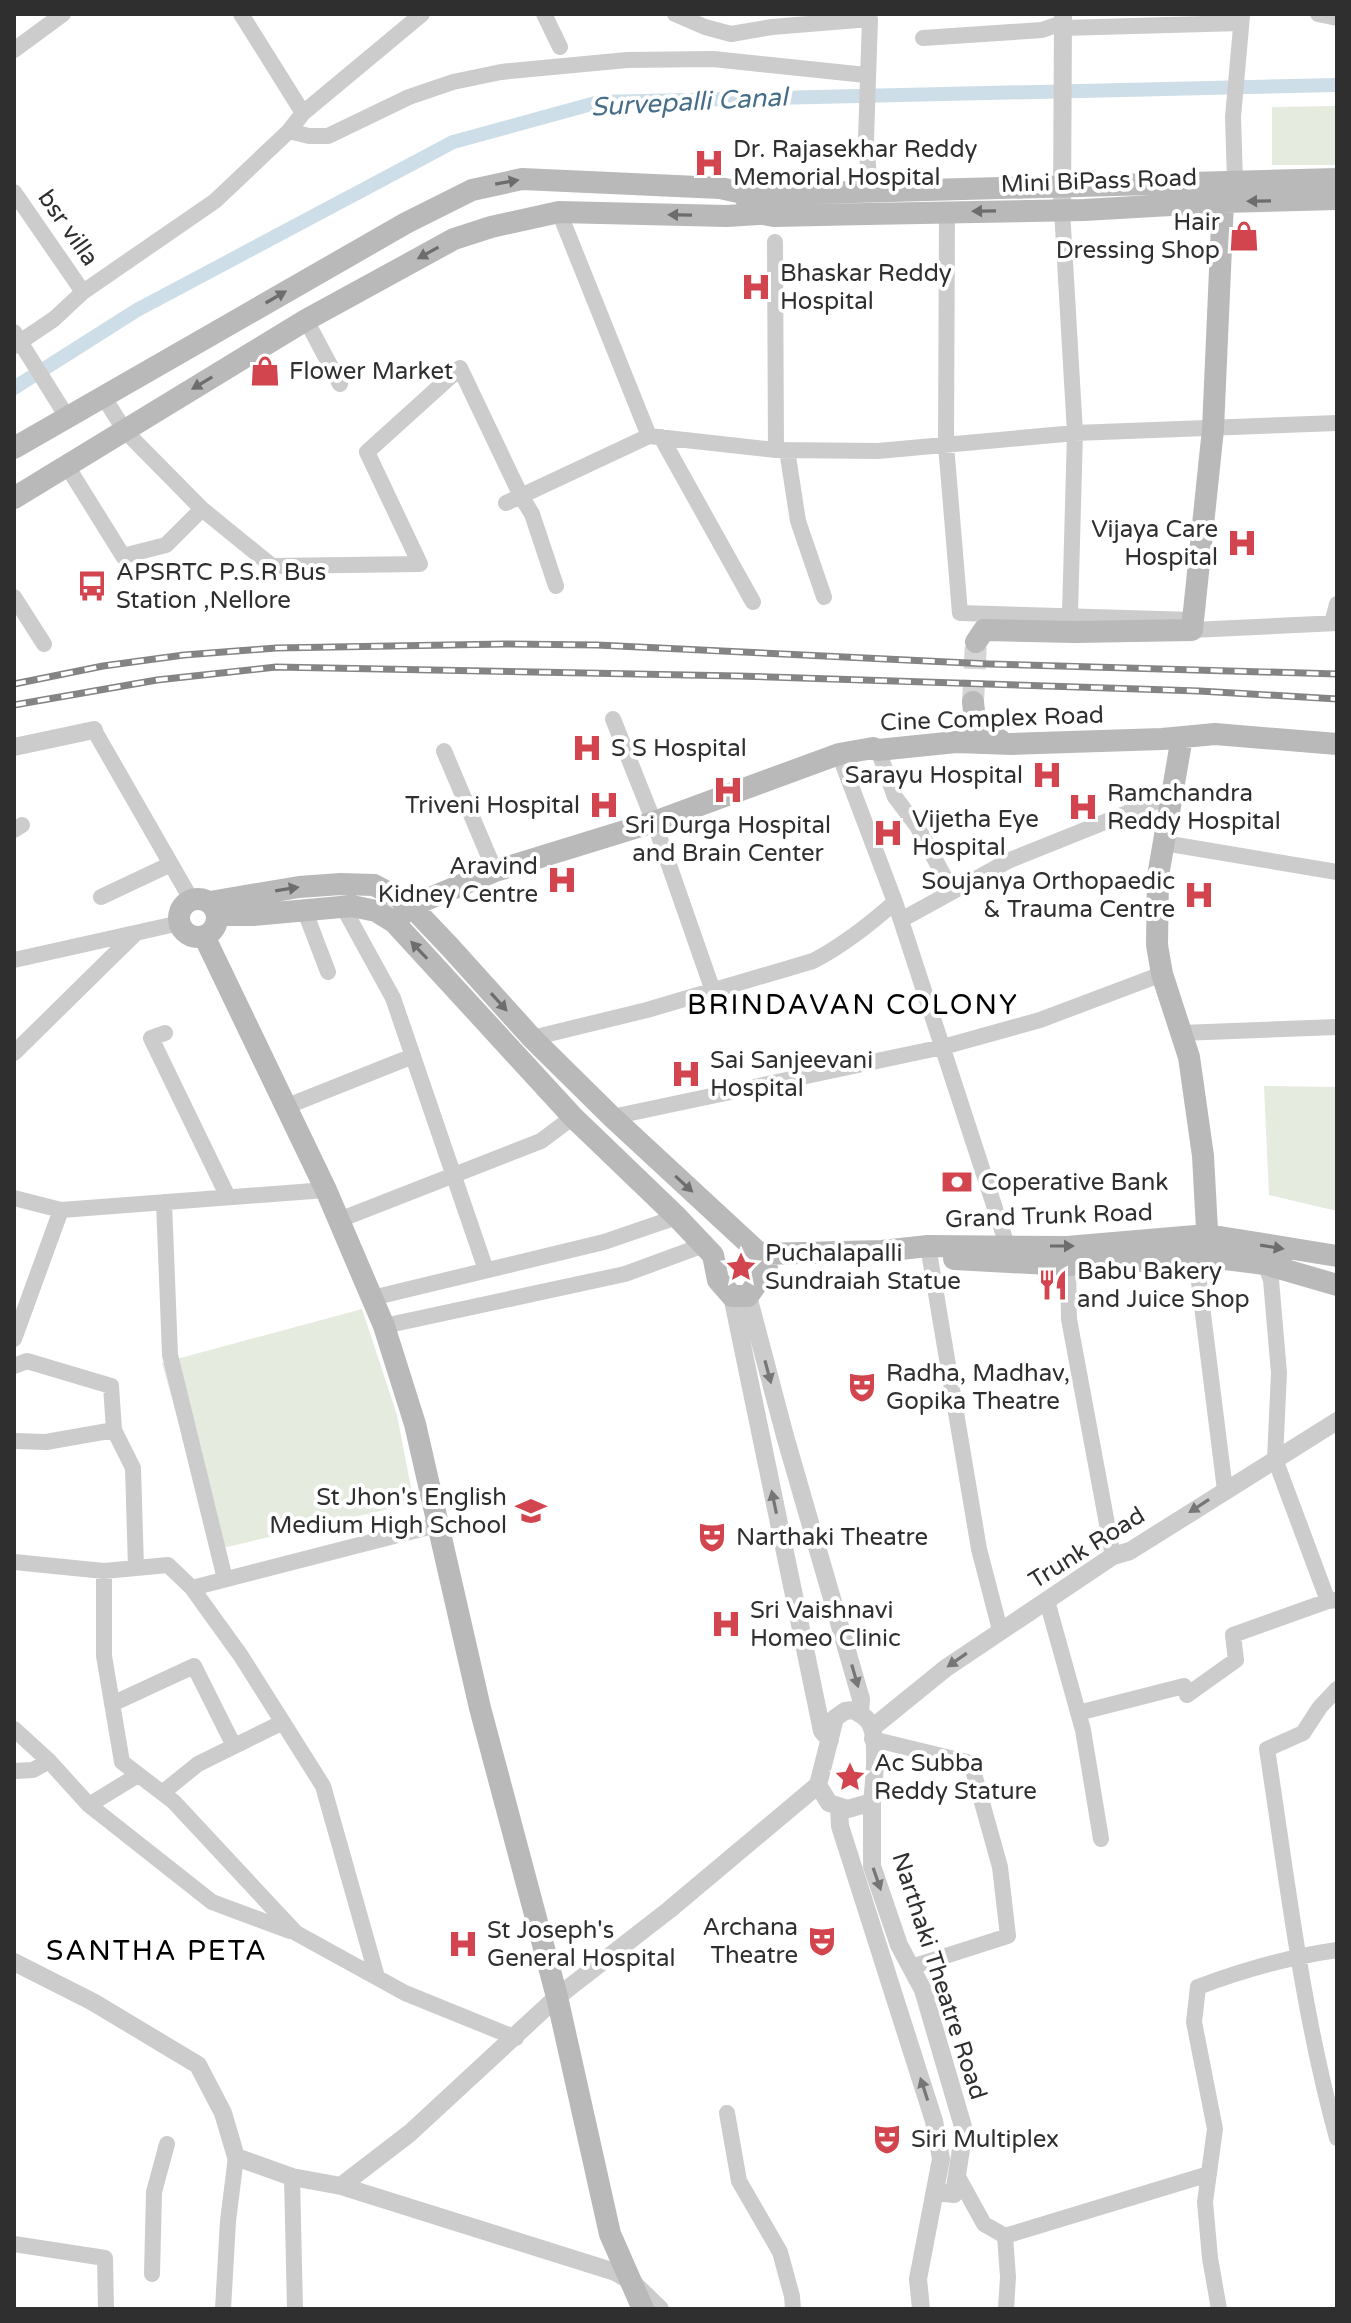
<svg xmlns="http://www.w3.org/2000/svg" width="1351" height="2323" font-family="'Varela Round',sans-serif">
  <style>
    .green { fill: #e5ebdf }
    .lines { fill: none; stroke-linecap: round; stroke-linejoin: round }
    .canal { stroke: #cddee8; stroke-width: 14 }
    .secondary-tunnel { stroke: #d5d5d5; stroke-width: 22; stroke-dasharray: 22 11; stroke-linecap: butt }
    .minor { stroke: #ccc; stroke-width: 16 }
    .tertiary { stroke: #ccc; stroke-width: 18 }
    .secondary { stroke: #b9b9b9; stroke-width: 22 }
    .rail-casing { stroke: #848484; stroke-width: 7 }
    .rail { stroke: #fff; stroke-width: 4; stroke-dasharray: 12; stroke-linecap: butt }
    .oneway { fill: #6d6d6d }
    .oneway2 { fill: #767676 }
    .labels { text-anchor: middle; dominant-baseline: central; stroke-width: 8; stroke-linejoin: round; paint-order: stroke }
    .poi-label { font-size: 24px; fill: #2f2f2f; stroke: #fff; text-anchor: start }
    .street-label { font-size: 24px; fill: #2f2f2f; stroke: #fff }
    .water-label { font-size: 26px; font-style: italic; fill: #466e89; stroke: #fff }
    .quarter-label { font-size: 28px; letter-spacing: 2px; fill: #000; stroke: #fff }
  </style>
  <rect width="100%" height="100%" fill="#fff"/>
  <path class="green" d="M1337 106V165H1272V107Z
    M1264 1086 1337 1087V1211L1269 1195Z
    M362 1309 397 1415 414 1503 214 1550 162 1363Z"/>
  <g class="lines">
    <path class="canal" d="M14 388 137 310 453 142 599 102 1337 85"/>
    <path class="secondary-tunnel" d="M973 702 976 642"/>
    <path class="minor" d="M241 14 303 113
      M544 14 560 47
      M675 14 705 27 731 34 772 27 870 19 866 139 870 191
      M1318 14 1337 18
      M1062 28 1241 23
      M923 38 1042 30 1062 23
      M14 50 63 14
      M289 131 309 136H328L409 97 453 82 501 72 627 60 713 59 866 75
      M1235 182 1233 117 1242 16
      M14 192 83 292
      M1062 210 1075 433 1070 614
      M947 211 946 445 960 613 1194 620
      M559 212 649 436
      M775 242 776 450
      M306 320 340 384
      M14 332 67 417
      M14 346 54 319 83 292 215 201 289 131 303 113 422 14
      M661 437 753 602
      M787 450 798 521 824 597
      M67 466 123 556 166 545 202 509 125 431 103 396
      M506 503 649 436 776 450 878 451 1075 433 1337 423
      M202 509 272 566 420 564 367 452 460 368 521 496 532 514 556 586
      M14 597 44 644
      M1332 623 1337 604
      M1192 630 1337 623
      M613 719 654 822 713 991
      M94 730 191 899
      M878 750 895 797 917 826 952 891
      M444 751 495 871
      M839 754 895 902 1007 1245
      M14 830 22 825
      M1164 843 1337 872
      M101 897 171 864
      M343 907 393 998 486 1270
      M304 909 328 972
      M901 920 1010 860 1172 795
      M14 960 180 923
      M165 1033 151 1038 228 1197
      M1181 1033 1337 1027
      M532 1038 647 1010 813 961C844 945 869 925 895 902
      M14 1053 136 933
      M285 1107 413 1056
      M612 1117 943 1047 1040 1020 1162 974
      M14 1198 61 1210
      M164 1202 170 1355 225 1579
      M339 1220 541 1141 573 1117
      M930 1258 979 1549 1000 1630
      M1196 1258 1225 1490
      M1265 1264 1271 1280 1279 1373 1275 1459 1328 1601 1337 1600
      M1068 1265 1069 1319 1113 1556
      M372 1298 604 1242 677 1217
      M384 1326 625 1274 704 1245
      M14 1339 61 1210 326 1190
      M14 1366 27 1361 111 1386 114 1430 133 1468 136 1568
      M14 1441 46 1442 114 1430
      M14 1562 104 1571 168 1565 192 1588 437 1525
      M104 1571V1656L122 1762 174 1802 296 1933 405 1993 516 2038
      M192 1588 241 1656 323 1786 377 1977
      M1047 1601 1083 1730 1101 1839
      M1337 1689 1320 1707 1303 1733 1267 1749C1287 1879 1302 2011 1337 2138
      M1187 1695 1236 1660 1233 1635 1328 1601
      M112 1704 194 1666 234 1746
      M1078 1713 1184 1686
      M14 1729 49 1761 89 1805 212 1902 290 1931
      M872 1739 971 1763 1000 1867 1008 1936 911 1967
      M14 1771 33 1770 49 1761
      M162 1793 198 1764 283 1722
      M89 1805 138 1775
      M727 2113 739 2181 780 2252 792 2296 793 2309
      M957 2175 984 2224 1005 2236 1209 2174
      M292 2177 295 2309
      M1005 2236 1008 2277 1006 2309
      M14 2244 105 2258 106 2309
      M152 2274 154 2192 167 2144
      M223 2309 228 2221 236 2157
      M1219 2309 1210 2258 1205 2202 1215 2129 1194 2022 1198 1987C1243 1970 1289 1957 1337 1950"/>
    <path class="tertiary" d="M1062 210 1063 14
      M14 747 94 730
      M732 1296 822 1731 830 1740
      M748 1296 785 1436 861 1699 860 1714
      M853 1710C859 1713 865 1716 869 1722 879 1737 874 1784 872 1802L848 1809 829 1803 818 1785 835 1718 845 1711Z
      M872 1728 946 1668 1113 1556 1130 1551 1337 1421
      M872 1802V1866L899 1945 923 1990 964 2130 954 2194 936 2192
      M839 1807 840 1826 934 2121 941 2159 918 2279 921 2309
      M14 1962 93 2002 198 2065 223 2113 236 2157 292 2177 341 2186 615 2272 631 2281 660 2309
      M341 2186 410 2133 557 1997 669 1910 818 1785"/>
    <path class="secondary" d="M746 199 781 194 1337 179
      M747 211 774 216 866 214 1084 210 1223 202 1337 199
      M14 448 406 223 472 190 522 179 720 188 761 197
      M14 498 306 320 454 239 491 227 559 212 727 216 758 214
      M976 642 984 630 1075 632 1192 630 1213 429 1223 202
      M973 702 976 730 1000 740
      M1182 737 1158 876 1157 945 1162 974 1189 1057 1203 1156 1208 1248
      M179 918a19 19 0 1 1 38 0a19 19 0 1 1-38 0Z
      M210 902 299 887 341 884 374 885 395 896 411 906 450 947 532 1038 612 1117 760 1254 767 1269 748 1296H732L718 1280 713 1255 677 1217 573 1117 394 922 376 911 352 906 253 915H217
      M401 916 411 906 495 871 654 822 839 754 873 748 878 750 956 742 1012 744 1162 739 1215 734 1337 744
      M204 936 326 1190 384 1326 415 1424 480 1708 557 1997 610 2234 643 2309
      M760 1254 882 1251 928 1246 1067 1247 1207 1235 1337 1256
      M954 1259 1068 1265 1209 1257 1265 1264 1337 1285"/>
    <g class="rail-casing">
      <path id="rail" d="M14 684 103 666 184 655 276 648 505 644 597 645 989 664 1337 674
        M14 705 157 680 276 667 738 676 1199 691 1337 699"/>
    </g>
    <use href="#rail" class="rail"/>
  </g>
  <defs><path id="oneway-solid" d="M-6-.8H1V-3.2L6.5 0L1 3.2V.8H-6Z" transform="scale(2)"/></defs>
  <g class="oneway">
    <use href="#oneway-solid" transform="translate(507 182) rotate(-10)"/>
    <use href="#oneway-solid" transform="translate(1259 201) rotate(179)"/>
    <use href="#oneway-solid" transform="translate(984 211) rotate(179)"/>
    <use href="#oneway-solid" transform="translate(680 215) rotate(-179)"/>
    <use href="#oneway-solid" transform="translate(428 253) rotate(151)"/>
    <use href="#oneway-solid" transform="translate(276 297) rotate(-30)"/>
    <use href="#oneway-solid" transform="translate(202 383) rotate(149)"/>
    <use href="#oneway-solid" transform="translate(287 889) rotate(-9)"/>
    <use href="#oneway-solid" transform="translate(419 950) rotate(-133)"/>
    <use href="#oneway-solid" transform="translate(499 1002) rotate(48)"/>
    <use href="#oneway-solid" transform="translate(684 1184) rotate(43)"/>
    <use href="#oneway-solid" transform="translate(1062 1246)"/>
    <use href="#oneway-solid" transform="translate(1272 1247) rotate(9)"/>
  </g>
  <g class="oneway2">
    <use href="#oneway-solid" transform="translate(768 1372) rotate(75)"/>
    <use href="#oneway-solid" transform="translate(774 1502) rotate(-102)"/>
    <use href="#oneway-solid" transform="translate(1199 1506) rotate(147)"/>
    <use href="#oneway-solid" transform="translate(957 1660) rotate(145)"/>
    <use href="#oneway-solid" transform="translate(855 1676) rotate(74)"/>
    <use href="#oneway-solid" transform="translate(877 1879) rotate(71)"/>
    <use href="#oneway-solid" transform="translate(924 2089) rotate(-108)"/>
  </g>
  <defs>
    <g id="hospital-bare" transform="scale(2.4)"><path d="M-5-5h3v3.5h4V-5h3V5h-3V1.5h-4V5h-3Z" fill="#d2454f" stroke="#fff" stroke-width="2.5" paint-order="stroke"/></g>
    <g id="shop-bare" transform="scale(2.4)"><path d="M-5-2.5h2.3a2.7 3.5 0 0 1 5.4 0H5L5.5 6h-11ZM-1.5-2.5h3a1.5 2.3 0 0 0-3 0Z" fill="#d2454f" stroke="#fff" stroke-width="2.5" paint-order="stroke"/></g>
    <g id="bus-bare" transform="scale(2.4)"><path d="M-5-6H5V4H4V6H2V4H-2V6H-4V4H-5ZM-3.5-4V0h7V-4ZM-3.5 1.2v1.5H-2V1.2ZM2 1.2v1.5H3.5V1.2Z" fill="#d2454f" stroke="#fff" stroke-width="2.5" paint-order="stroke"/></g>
    <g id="bank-bare" transform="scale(2.4)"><path d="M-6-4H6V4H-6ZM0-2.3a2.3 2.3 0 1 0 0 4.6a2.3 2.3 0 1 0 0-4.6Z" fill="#d2454f" stroke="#fff" stroke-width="2.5" paint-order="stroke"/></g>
    <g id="sight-bare" transform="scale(2.4)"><path d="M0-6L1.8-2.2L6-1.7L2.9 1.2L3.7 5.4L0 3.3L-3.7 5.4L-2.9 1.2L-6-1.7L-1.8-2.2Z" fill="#d2454f" stroke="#fff" stroke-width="2.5" paint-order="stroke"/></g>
    <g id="restaurant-bare" transform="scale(2.4)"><path d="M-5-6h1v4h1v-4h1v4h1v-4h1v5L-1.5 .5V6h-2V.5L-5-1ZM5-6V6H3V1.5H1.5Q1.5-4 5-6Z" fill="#d2454f" stroke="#fff" stroke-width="2.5" paint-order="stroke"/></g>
    <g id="theatre-bare" transform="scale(2.4)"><path d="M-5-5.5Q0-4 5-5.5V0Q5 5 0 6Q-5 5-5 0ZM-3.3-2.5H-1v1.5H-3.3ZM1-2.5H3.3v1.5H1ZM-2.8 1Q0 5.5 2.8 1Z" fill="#d2454f" stroke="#fff" stroke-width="2.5" paint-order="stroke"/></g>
    <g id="school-bare" transform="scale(2.4)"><path d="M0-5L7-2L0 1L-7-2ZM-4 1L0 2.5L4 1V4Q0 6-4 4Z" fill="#d2454f" stroke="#fff" stroke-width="2.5" paint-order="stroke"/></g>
  </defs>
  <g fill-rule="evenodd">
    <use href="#hospital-bare" x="709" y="163"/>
    <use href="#shop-bare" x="1244" y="236"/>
    <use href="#hospital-bare" x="756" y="287"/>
    <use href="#shop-bare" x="265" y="371"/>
    <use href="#hospital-bare" x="1242" y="543"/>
    <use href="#bus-bare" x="92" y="586"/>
    <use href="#hospital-bare" x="587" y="748"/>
    <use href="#hospital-bare" x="1047" y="775"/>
    <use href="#hospital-bare" x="728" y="790"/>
    <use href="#hospital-bare" x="604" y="805"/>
    <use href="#hospital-bare" x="1083" y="807"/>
    <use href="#hospital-bare" x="888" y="833"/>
    <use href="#hospital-bare" x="562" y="880"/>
    <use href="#hospital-bare" x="1199" y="895"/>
    <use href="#hospital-bare" x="686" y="1074"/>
    <use href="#bank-bare" x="957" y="1182"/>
    <use href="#sight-bare" x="741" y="1267"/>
    <use href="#restaurant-bare" x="1053" y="1285"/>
    <use href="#theatre-bare" x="862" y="1387"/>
    <use href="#school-bare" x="531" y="1511"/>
    <use href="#theatre-bare" x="712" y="1537"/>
    <use href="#hospital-bare" x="726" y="1624"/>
    <use href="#sight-bare" x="850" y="1777"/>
    <use href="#theatre-bare" x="822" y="1941"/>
    <use href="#hospital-bare" x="463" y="1944"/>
    <use href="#theatre-bare" x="887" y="2139"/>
  </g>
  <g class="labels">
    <g class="poi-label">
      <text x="733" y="149">Dr. Rajasekhar Reddy<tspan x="733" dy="28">Memorial Hospital</tspan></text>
      <text x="1220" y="222" text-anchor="end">Hair<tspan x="1220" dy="28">Dressing Shop</tspan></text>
      <text x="780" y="273">Bhaskar Reddy<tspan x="780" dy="28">Hospital</tspan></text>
      <text x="289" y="371">Flower Market</text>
      <text x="1218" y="529" text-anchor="end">Vijaya Care<tspan x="1218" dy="28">Hospital</tspan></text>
      <text x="116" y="572">APSRTC P.S.R Bus<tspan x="116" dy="28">Station ,Nellore</tspan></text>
      <text x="611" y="748">S S Hospital</text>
      <text x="1023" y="775" text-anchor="end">Sarayu Hospital</text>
      <text x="1107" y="793">Ramchandra<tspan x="1107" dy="28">Reddy Hospital</tspan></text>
      <text x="580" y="805" text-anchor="end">Triveni Hospital</text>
      <text x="912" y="819">Vijetha Eye<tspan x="912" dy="28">Hospital</tspan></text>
      <text x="728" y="825" text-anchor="middle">Sri Durga Hospital<tspan x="728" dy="28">and Brain Center</tspan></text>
      <text x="538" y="866" text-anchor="end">Aravind<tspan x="538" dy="28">Kidney Centre</tspan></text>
      <text x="1175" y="881" text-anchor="end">Soujanya Orthopaedic<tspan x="1175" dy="28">&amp; Trauma Centre</tspan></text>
      <text x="710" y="1060">Sai Sanjeevani<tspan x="710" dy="28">Hospital</tspan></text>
      <text x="981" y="1182">Coperative Bank</text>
      <text x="765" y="1253">Puchalapalli<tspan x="765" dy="28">Sundraiah Statue</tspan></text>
      <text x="1077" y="1271">Babu Bakery<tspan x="1077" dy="28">and Juice Shop</tspan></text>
      <text x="886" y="1373">Radha, Madhav,<tspan x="886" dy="28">Gopika Theatre</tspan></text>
      <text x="507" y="1497" text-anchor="end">St Jhon's English<tspan x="507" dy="28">Medium High School</tspan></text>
      <text x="736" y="1537">Narthaki Theatre</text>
      <text x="750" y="1610">Sri Vaishnavi<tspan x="750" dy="28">Homeo Clinic</tspan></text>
      <text x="874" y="1763">Ac Subba<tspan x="874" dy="28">Reddy Stature</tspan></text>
      <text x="798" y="1927" text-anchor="end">Archana<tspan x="798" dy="28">Theatre</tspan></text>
      <text x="487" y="1930">St Joseph's<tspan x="487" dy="28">General Hospital</tspan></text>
      <text x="911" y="2139">Siri Multiplex</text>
    </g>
    <g class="street-label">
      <text transform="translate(1099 181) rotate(-2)">Mini BiPass Road</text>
      <text transform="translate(68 228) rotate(55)">bsr villa</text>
      <text transform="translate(992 719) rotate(-2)">Cine Complex Road</text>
      <text transform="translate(1049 1216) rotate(-2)">Grand Trunk Road</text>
      <text transform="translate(1087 1548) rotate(-32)">Trunk Road</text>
      <text transform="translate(939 1976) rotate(72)">Narthaki Theatre Road</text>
    </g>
    <g class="water-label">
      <text transform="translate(689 102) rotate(-3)">Survepalli Canal</text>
    </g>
    <g class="quarter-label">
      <text x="853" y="1005">BRINDAVAN COLONY</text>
      <text x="157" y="1951">SANTHA PETA</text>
    </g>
  </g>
  <rect width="1351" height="2323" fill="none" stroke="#2f2f2f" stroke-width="32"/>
</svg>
